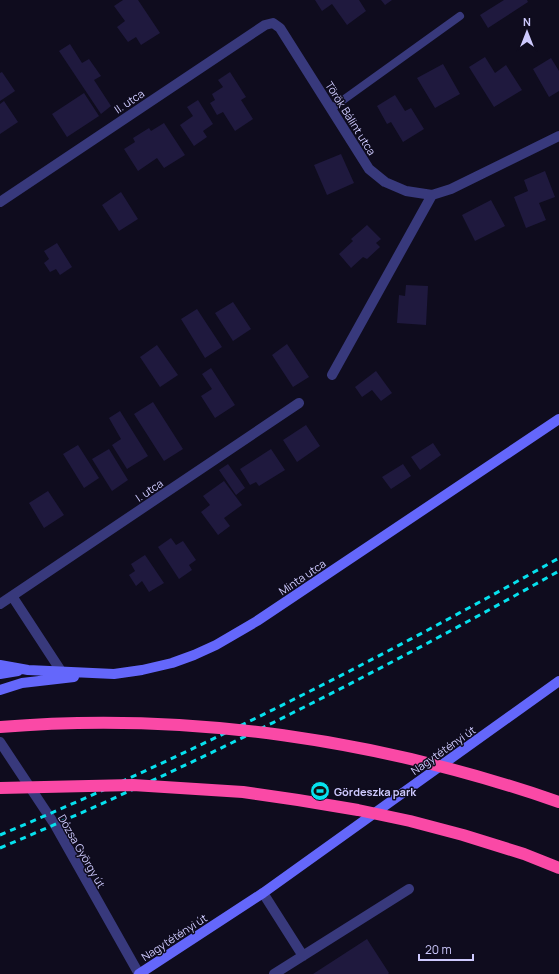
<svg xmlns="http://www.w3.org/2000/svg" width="559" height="974" font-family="Manrope,sans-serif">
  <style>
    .building { fill: #1f193e }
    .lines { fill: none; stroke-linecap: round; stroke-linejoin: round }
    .lane { stroke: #38397c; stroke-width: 8 }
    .street { stroke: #38397c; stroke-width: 10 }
    .secondary { stroke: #6467fb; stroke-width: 10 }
    .rail { stroke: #06e1ee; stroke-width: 3; stroke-dasharray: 6 5; stroke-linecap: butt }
    .highway-bridge { stroke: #fa49a6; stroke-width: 12 }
    .labels { text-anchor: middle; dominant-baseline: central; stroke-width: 3; stroke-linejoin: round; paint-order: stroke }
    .street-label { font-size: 11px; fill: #cecafe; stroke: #0f0c1e }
    .poi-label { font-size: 11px; font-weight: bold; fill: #cecafe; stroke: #0f0c1e; text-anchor: start }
  </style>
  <rect width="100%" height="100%" fill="#0f0c1e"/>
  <path class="building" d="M123 0H138L160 33 141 45 136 37 128 42 117 27 125 21 114 6Z
    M315 0H359L366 11 347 25 332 4 322 11Z
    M381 0H392L385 5Z
    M504 0H527L528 2 488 28 480 15Z
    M70 44 82 63 89 59 101 76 94 80 111 106 101 114 59 51Z
    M485 57 495 73 506 65 522 90 494 107 469 67Z
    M551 58 559 71V91L549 97 533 69Z
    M443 64 460 94 435 108 417 78Z
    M2 72 15 91 0 101V73Z
    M230 72 246 97 241 100 253 119 235 131 223 112 217 115 210 103 215 100 212 94 223 87 218 80Z
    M84 93 99 116 67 137 52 114Z
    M395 95 405 111 411 108 424 129 403 142 391 122 387 124 377 106Z
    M198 100 213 124 203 131 207 137 194 146 180 125 193 116 187 107Z
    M4 101 18 122 0 134V104Z
    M164 123 185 155 164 168 157 158 138 171 124 149 135 142 133 138 149 128 151 131Z
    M341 154 354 183 327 195 314 165Z
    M545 171 555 197 539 203 546 220 526 228 514 197 528 191 524 180Z
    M121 192 138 219 119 231 102 205Z
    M491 200 505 226 475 241 462 215Z
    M367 225 381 239 376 243 380 247 367 259 363 257 351 268 339 254 353 241 351 239Z
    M57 243 72 267 60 275 56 269 50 272 44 263 49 259 44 251Z
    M406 285 428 286 426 325 397 323 399 295 405 296Z
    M233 302 251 329 233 341 215 313Z
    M197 309 222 347 205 358 181 319Z
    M287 344 309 377 293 387 272 355Z
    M157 345 178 375 160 387 140 357Z
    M211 368 235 405 215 418 201 396 212 389 202 374Z
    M376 371 392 393 381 401 372 390 362 397 355 387Z
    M153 402 183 449 164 461 134 414Z
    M120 411 148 456 127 469 112 445 121 439 109 418Z
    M306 425 320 446 297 462 283 440Z
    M433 443 441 455 420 470 411 457Z
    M78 445 99 478 84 488 63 454Z
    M109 449 128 480 112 491 92 459Z
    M271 449 285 470 259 486 256 482 250 485 240 469Z
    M228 464 245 488 236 495 219 470Z
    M403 464 411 476 391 489 382 477Z
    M224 481 242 505 224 518 230 526 218 535 201 512 210 505 203 496Z
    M48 491 64 515 44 528 29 503Z
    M171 538 176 545 183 541 196 560 189 565 192 570 179 579 158 547Z
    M145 555 164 583 149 592 142 581 136 586 129 575 135 571 131 564Z
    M367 939 389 973 388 974H313Z"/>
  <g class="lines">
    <path class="lane" d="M332 108 460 16"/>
    <path class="street" d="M0 202 265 25 273 23 280 28 369 169 385 182 406 191 432 195
      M332 375 432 195 451 189 559 136
      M12 596 61 671
      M0 604 299 403
      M0 742 55 825 139 974
      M263 893 303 956
      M274 974 409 889"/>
    <path class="secondary" d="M0 665 28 670 114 674 142 670 172 663 194 655 216 645 257 621 559 419
      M0 674 18 671
      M0 690 22 683 74 677
      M139 974 263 893 559 681"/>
    <path class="rail" d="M0 835C192 754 378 660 559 558
      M0 848C192 767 378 673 559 571"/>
    <path class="highway-bridge" d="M0 727C189 711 380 740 559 802
      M0 788 133 785 243 792 298 800 358 810 410 821 463 835 524 854 559 868"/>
  </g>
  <defs>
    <g id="stadium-disc" transform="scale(1)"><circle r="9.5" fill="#06e1ee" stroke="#0f0c1e"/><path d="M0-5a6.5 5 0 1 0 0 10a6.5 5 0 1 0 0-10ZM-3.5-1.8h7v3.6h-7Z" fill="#111"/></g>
  </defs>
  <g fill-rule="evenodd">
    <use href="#stadium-disc" x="320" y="791"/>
  </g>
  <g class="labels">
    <g class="street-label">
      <text transform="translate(129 101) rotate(-34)">II. utca</text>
      <text transform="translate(351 118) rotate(58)">Török Bálint utca</text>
      <text transform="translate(149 490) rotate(-34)">I. utca</text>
      <text transform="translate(302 577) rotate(-34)">Minta utca</text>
      <text transform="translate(443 750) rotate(-35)">Nagytétényi út</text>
      <text transform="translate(82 851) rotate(60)">Dózsa György út</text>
      <text transform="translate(174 937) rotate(-33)">Nagytétényi út</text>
    </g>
    <g class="poi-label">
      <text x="334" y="791">Gördeszka park</text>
    </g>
  </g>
  <g transform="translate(527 32)" stroke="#0f0c1e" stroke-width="3" paint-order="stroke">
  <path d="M0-3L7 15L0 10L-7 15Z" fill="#cecafe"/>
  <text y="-6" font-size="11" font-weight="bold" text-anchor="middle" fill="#cecafe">N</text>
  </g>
  <path d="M419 954v6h54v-6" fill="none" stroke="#cecafe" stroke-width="2"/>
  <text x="425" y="954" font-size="12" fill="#cecafe" stroke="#0f0c1e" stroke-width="3" paint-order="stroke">20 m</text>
</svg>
